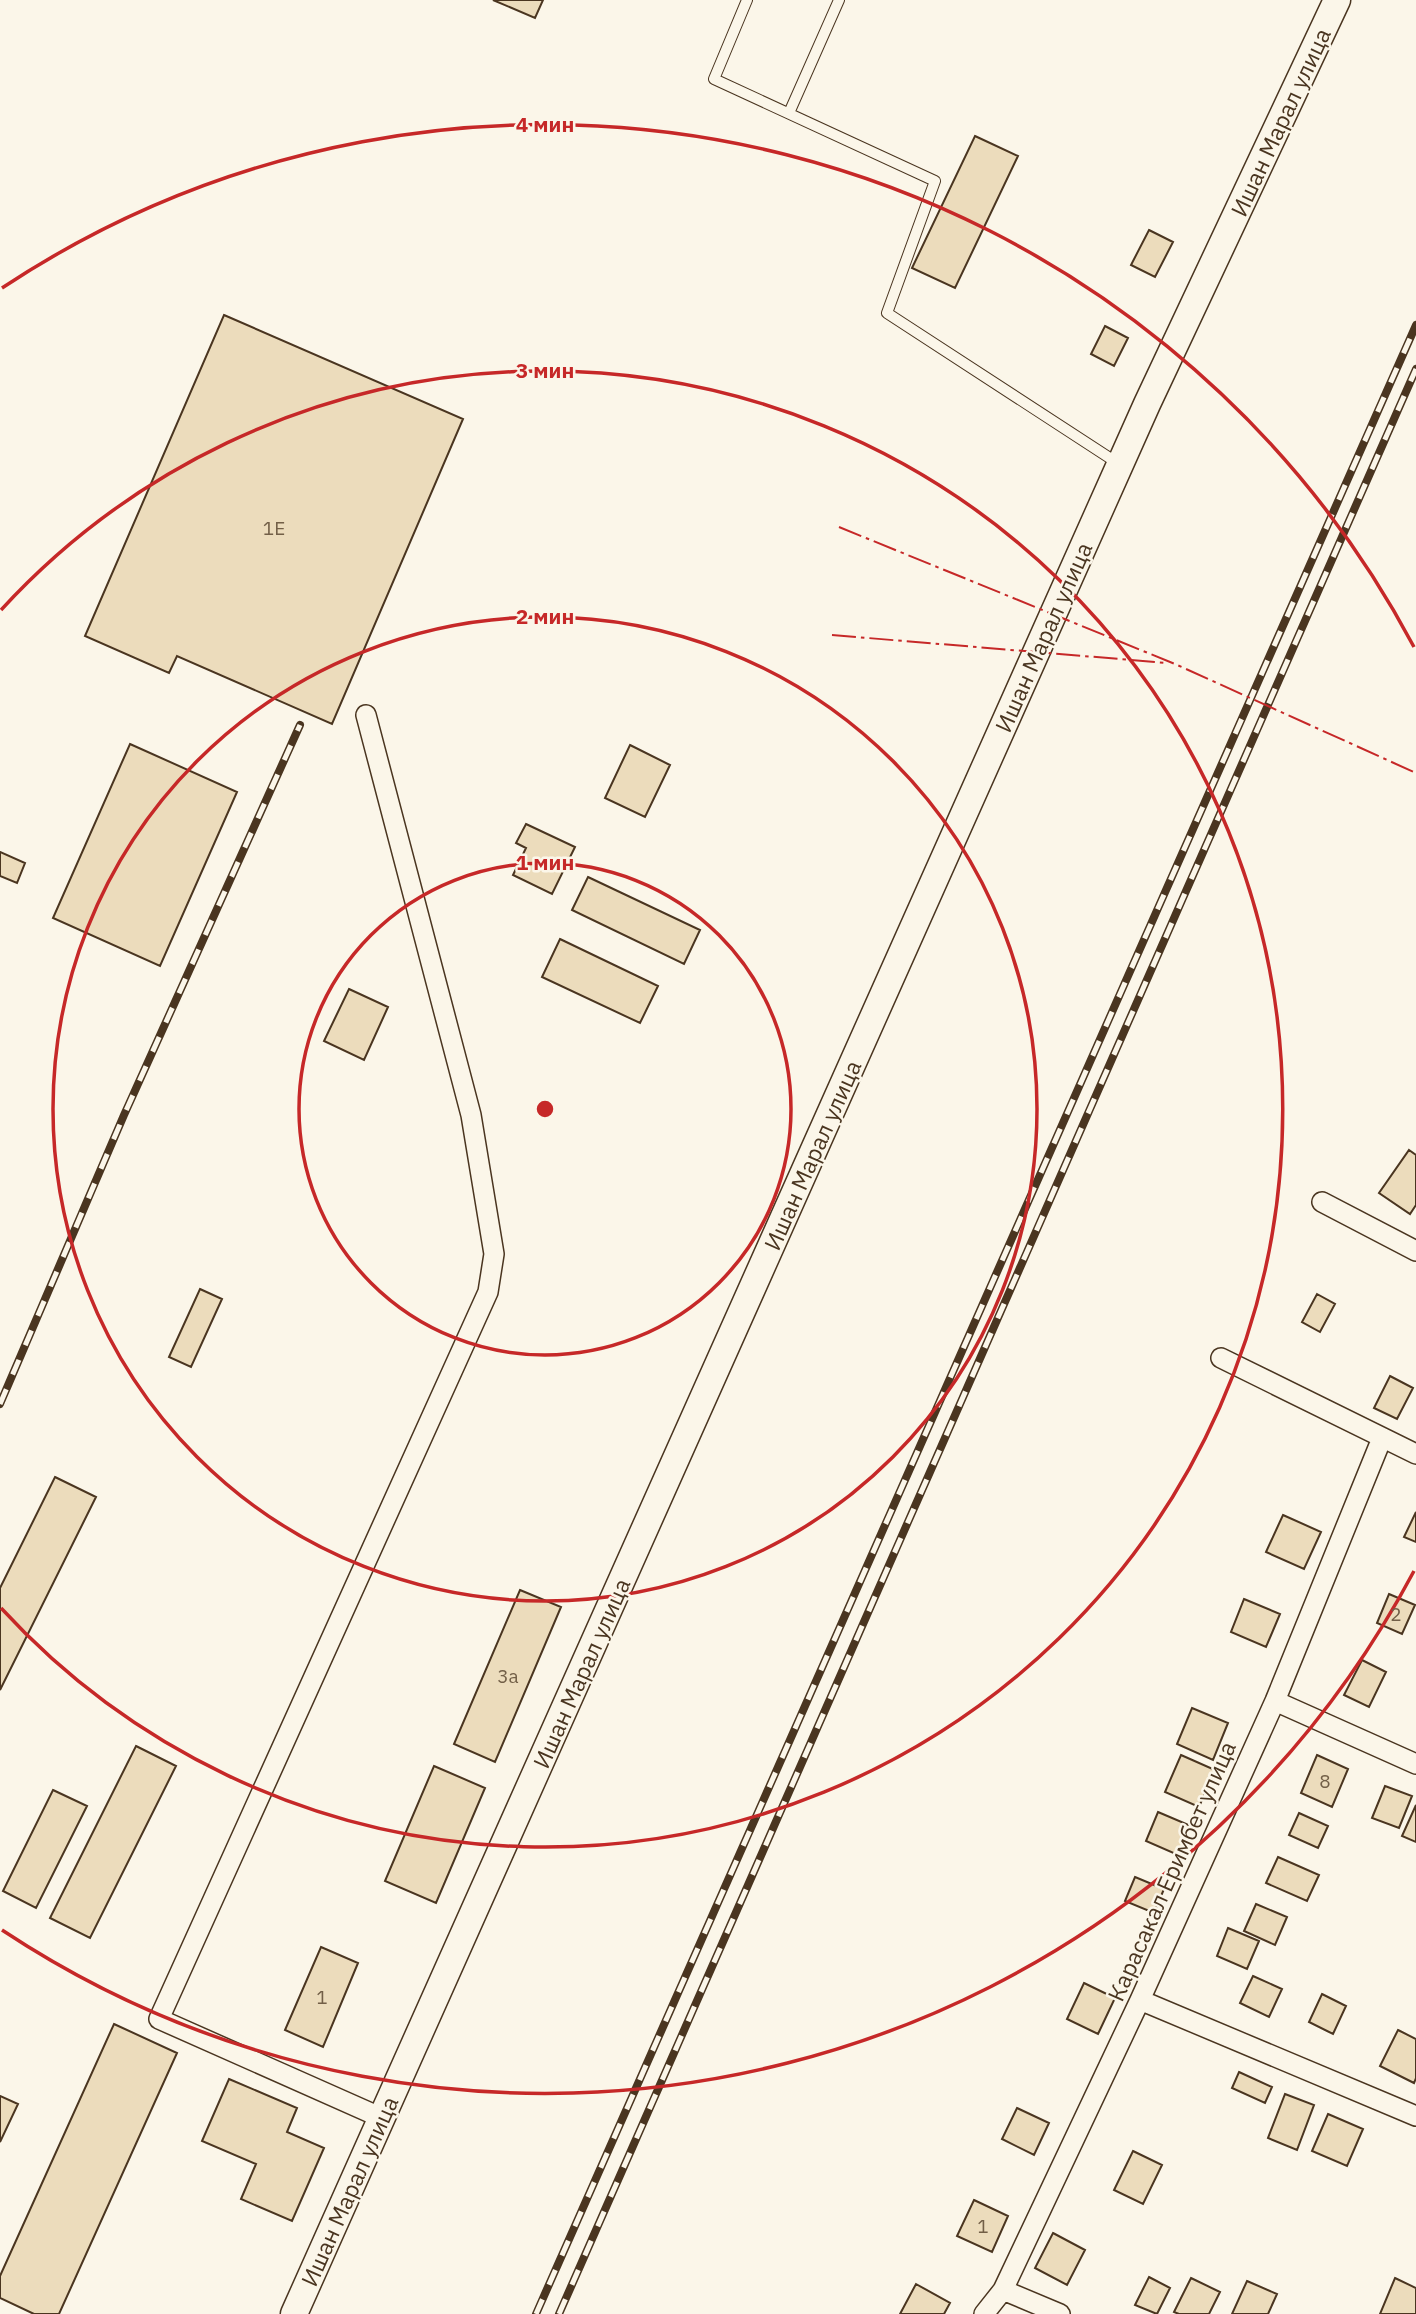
<svg xmlns="http://www.w3.org/2000/svg" width="1416" height="2314" font-family="'IBM Plex Sans',sans-serif">
  <style>
    .building { fill: #ecdcbc; stroke: #4a3520; stroke-width: 2 }
    .lines { fill: none; stroke-linecap: round; stroke-linejoin: round }
    .lane-casing { stroke: #4a3520; stroke-width: 12 }
    .street-casing { stroke: #4a3520; stroke-width: 22 }
    .secondary-casing { stroke: #4a3520; stroke-width: 29 }
    .lane { stroke: #fbf6e9; stroke-width: 10 }
    .street { stroke: #fbf6e9; stroke-width: 19 }
    .secondary { stroke: #fbf6e9; stroke-width: 26 }
    .rail-casing { stroke: #4a3520; stroke-width: 8 }
    .rail { stroke: #fbf6e9; stroke-width: 5; stroke-dasharray: 16; stroke-linecap: butt }
    .power { stroke: #c62828; stroke-width: 2; stroke-dasharray: 24 5 3.5 5; stroke-linecap: butt }
    .ring { fill: none; stroke: #c62828; stroke-width: 3.5 }
    .labels { text-anchor: middle; dominant-baseline: central; stroke-width: 5; stroke-linejoin: round; paint-order: stroke }
    .number-label { font-size: 19px; fill: #725f47 }
    .street-label { font-size: 23px; fill: #4a3520; stroke: #fbf6e9 }
    .centre { fill: #c62828; stroke: #fbf6e9; stroke-width: 3.5 }
    .ring-label { font-size: 21px; text-anchor: middle; font-weight: bold; fill: #c62828; stroke: #fbf6e9; stroke-width: 5; stroke-linejoin: round; paint-order: stroke }
  </style>
  <rect width="100%" height="100%" fill="#fbf6e9"/>
  <path class="building" d="M493 0H543L535 18Z
    M975 136 1018 156 955 288 912 268Z
    M1149 230 1173 242 1155 277 1131 265Z
    M224 315 463 419 332 724 177 656 169 673 85 636Z
    M1105 326 1128 338 1114 366 1091 354Z
    M130 744 237 792 160 966 53 918Z
    M630 745 670 765 645 817 605 798Z
    M526 824 575 847 552 894 513 875 526 848 516 843Z
    M0 852 25 863 17 883 0 876Z
    M588 877 700 930 684 964 572 910Z
    M560 939 658 986 640 1023 542 977Z
    M349 989 388 1007 364 1060 324 1041Z
    M1409 1150 1416 1155V1205L1410 1214 1379 1193Z
    M200 1289 222 1299 191 1367 169 1357Z
    M1317 1294 1335 1304 1320 1332 1302 1322Z
    M1390 1376 1413 1388 1397 1419 1374 1408Z
    M55 1477 96 1497 0 1690V1588Z
    M1416 1512V1542L1404 1537Z
    M1283 1515 1321 1532 1304 1569 1266 1552Z
    M520 1590 561 1607 495 1762 454 1744Z
    M1389 1594 1415 1605 1402 1634 1377 1623Z
    M1244 1599 1280 1614 1266 1647 1231 1632Z
    M1362 1660 1386 1672 1369 1707 1344 1695Z
    M1192 1708 1228 1723 1213 1760 1177 1744Z
    M136 1746 176 1766 90 1938 50 1918Z
    M1181 1755 1215 1770 1199 1807 1165 1792Z
    M1317 1755 1348 1769 1332 1807 1301 1793Z
    M434 1766 485 1788 436 1903 385 1881Z
    M1385 1786 1412 1796 1399 1828 1372 1818Z
    M53 1790 87 1806 36 1908 3 1891Z
    M1416 1805V1842L1402 1836Z
    M1158 1812 1191 1826 1178 1855 1146 1841Z
    M1299 1813 1328 1826 1318 1848 1289 1835Z
    M1278 1857 1319 1875 1307 1901 1266 1883Z
    M1135 1877 1164 1889 1154 1913 1125 1901Z
    M1256 1904 1287 1917 1275 1945 1244 1931Z
    M1228 1928 1259 1941 1247 1969 1217 1956Z
    M321 1947 358 1963 323 2047 285 2030Z
    M1253 1976 1282 1989 1269 2017 1240 2003Z
    M1084 1983 1115 1998 1098 2034 1067 2019Z
    M1322 1994 1346 2006 1333 2034 1309 2022Z
    M114 2024 177 2053 59 2314H34L0 2298V2276Z
    M1398 2030 1416 2039V2078L1414 2083 1380 2066Z
    M1239 2072 1272 2087 1265 2103 1232 2088Z
    M229 2079 297 2108 287 2132 324 2148 292 2221 241 2199 256 2164 202 2141Z
    M1285 2094 1314 2105 1297 2150 1268 2138Z
    M0 2096 18 2104 0 2142Z
    M1017 2108 1049 2123 1034 2155 1002 2139Z
    M1328 2114 1363 2129 1347 2166 1312 2151Z
    M1133 2151 1162 2165 1143 2204 1114 2190Z
    M974 2200 1008 2216 992 2252 957 2236Z
    M1053 2233 1085 2250 1067 2285 1035 2268Z
    M1149 2277 1170 2288 1157 2314 1135 2305Z
    M1191 2278 1220 2292 1209 2314H1179L1174 2312Z
    M1395 2278 1416 2288V2314H1380Z
    M1247 2281 1277 2294 1268 2314H1232Z
    M916 2284 950 2303 944 2314H900Z"/>
  <g class="lines">
    <g class="lane-casing">
      <path id="lane" d="M747 0 714 79 935 181 887 313 1119 464
        M789 113 839 0"/>
    </g>
    <g class="street-casing">
      <path id="street" d="M366 715 471 1115 494 1254 488 1292 159 2019 382 2118
        M1322 1202 1416 1251
        M1221 1358 1416 1454
        M1275 1701 1416 1764
        M1140 2000 1416 2116
        M1003 2290 1060 2314
        M984 2314 1003 2290 1140 2000 1275 1701 1382 1438"/>
    </g>
    <g class="secondary-casing">
      <path id="secondary" d="M294 2314 1147 404 1337 0"/>
    </g>
    <use href="#lane" class="lane"/>
    <use href="#street" class="street"/>
    <use href="#secondary" class="secondary"/>
    <g class="rail-casing">
      <path id="rail" d="M0 1404 124 1115 300 725
        M536 2314 1416 325
        M559 2314 1416 369"/>
    </g>
    <use href="#rail" class="rail"/>
    <path class="power" d="M839 527 1175 664 1416 773
      M832 635 1167 663"/>
  </g>
  <g class="ring">
    <circle cx="545" cy="1109" r="246"/>
    <circle cx="545" cy="1109" r="492"/>
    <path d="M1 610A738 738 0 1 1 1 1608"/>
    <path d="M1414 1571A984 984 0 0 1 2 1930M2 288A984 984 0 0 1 1414 647"/>
  </g>
  <g class="labels">
    <g class="number-label">
      <text x="274" y="528">1Е</text>
      <text x="1396" y="1614">2</text>
      <text x="508" y="1676">3а</text>
      <text x="1325" y="1781">8</text>
      <text x="322" y="1997">1</text>
      <text x="983" y="2226">1</text>
    </g>
    <g class="street-label">
      <text transform="translate(1280 122) rotate(-65)">Ишан Марал улица</text>
      <text transform="translate(1043 637) rotate(-66)">Ишан Марал улица</text>
      <text transform="translate(812 1155) rotate(-66)">Ишан Марал улица</text>
      <text transform="translate(581 1673) rotate(-66)">Ишан Марал улица</text>
      <text transform="translate(1171 1871) rotate(-66)">Карасакал Еримбет улица</text>
      <text transform="translate(349 2191) rotate(-66)">Ишан Марал улица</text>
    </g>
  </g>
  <circle cx="545" cy="1109" r="10" class="centre"/>
  <g class="ring-label">
    <text x="545" y="132">4 мин</text>
    <text x="545" y="378">3 мин</text>
    <text x="545" y="624">2 мин</text>
    <text x="545" y="870">1 мин</text>
  </g>
</svg>
